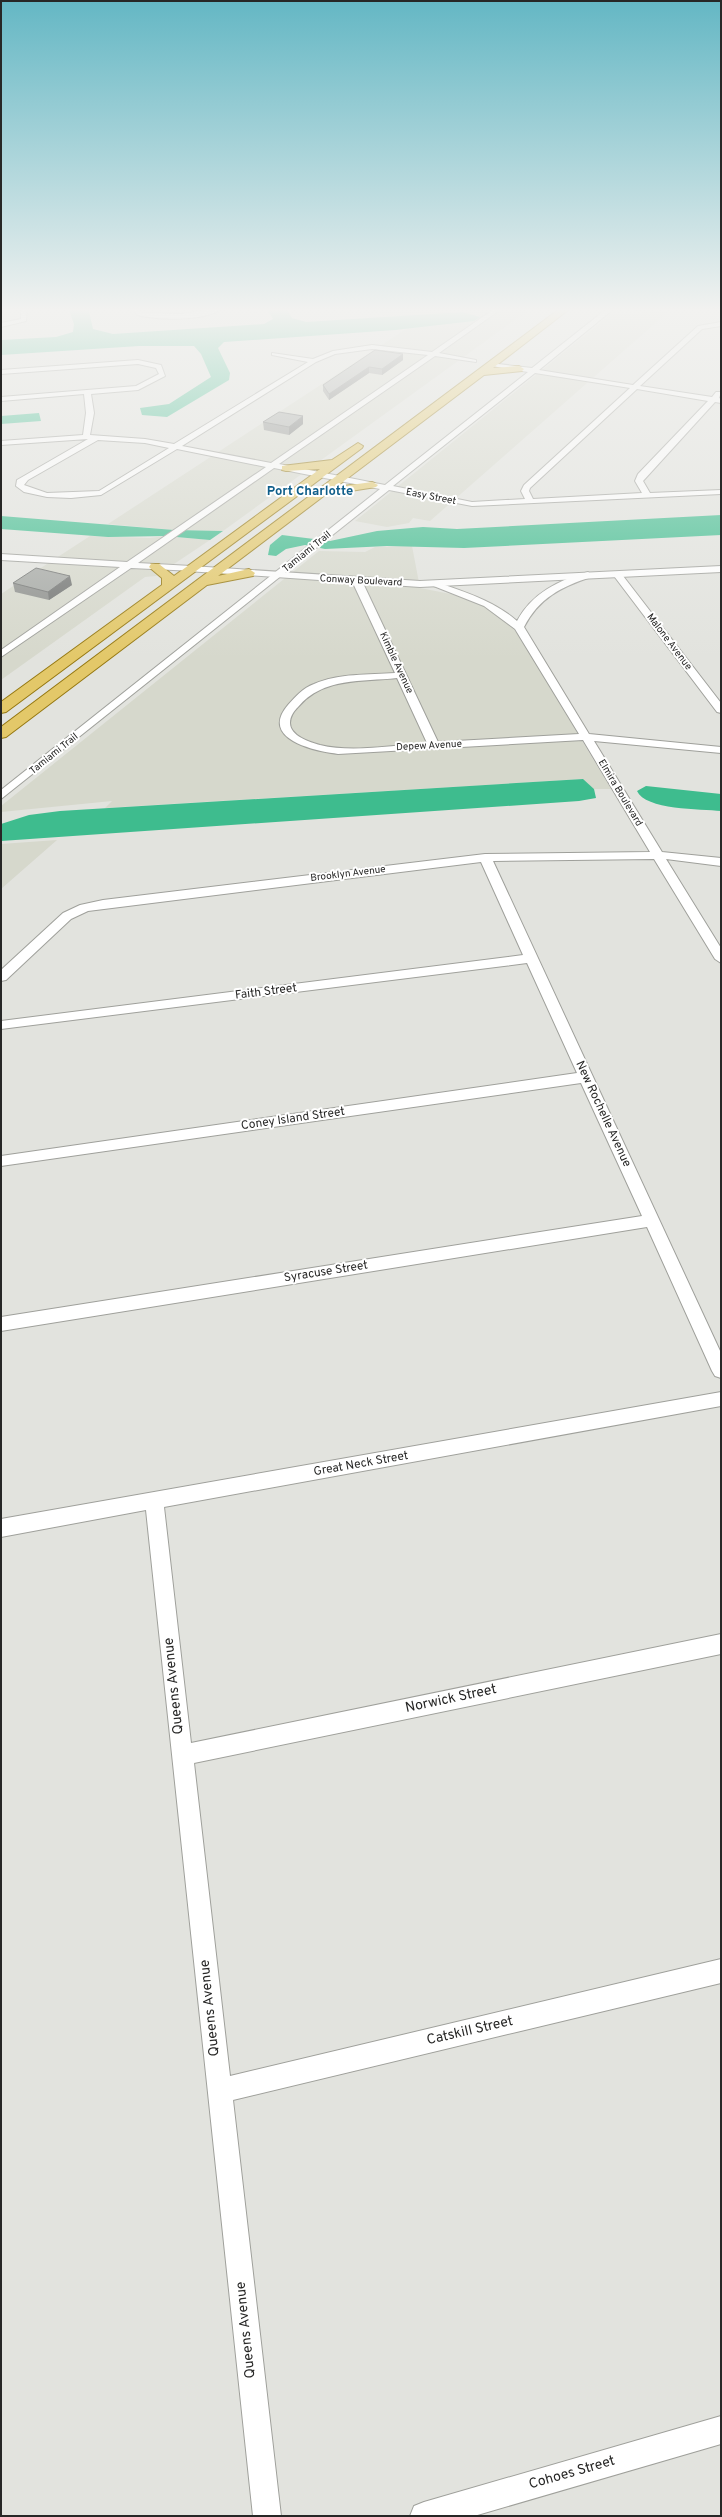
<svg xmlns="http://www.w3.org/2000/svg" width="722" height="2517" font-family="Overpass,sans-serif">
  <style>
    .built { fill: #d6d8cc }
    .water { fill: #3ebc8e }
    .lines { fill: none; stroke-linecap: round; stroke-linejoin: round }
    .minor-casing { stroke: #9fa09b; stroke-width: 2 }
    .tertiary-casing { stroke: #9fa09b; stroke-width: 2 }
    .primary-casing { stroke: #957811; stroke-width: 2 }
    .minor { fill: #fff; fill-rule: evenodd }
    .tertiary { fill: #fff; fill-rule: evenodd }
    .primary { fill: #e3c869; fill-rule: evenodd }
    .wall { fill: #8f918e }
    .shaded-wall { fill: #747674 }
    .building { fill: #a6a9a5; stroke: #747674 }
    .labels { text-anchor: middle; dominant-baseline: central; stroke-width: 4; stroke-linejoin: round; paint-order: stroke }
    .far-street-label { font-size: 10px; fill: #272726; stroke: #fff }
    .street-label { font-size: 12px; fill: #272726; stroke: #fff }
    .far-district-label { font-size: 13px; font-weight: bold; fill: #0f5e8a; stroke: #fff }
    .near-street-label { font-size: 14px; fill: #272726; stroke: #fff }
  </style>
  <rect width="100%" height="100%" fill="#e2e3de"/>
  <path class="built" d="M377 307H533L223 531 174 530 108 524 406 329 474 321 479 316 463 312 384 317Z
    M669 311 430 521 413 518 409 523 387 527 355 521 610 315Z
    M90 536 150 538 165 536 210 540 156 576 145 577 1 680V594Z
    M412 546 420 588 461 596 488 607 507 621 519 636 611 789H594L582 779 105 808 112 801 1 812V806L319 551 365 552 375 547Z
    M57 840 1 889V844Z"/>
  <path class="water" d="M68 307H88L93 329 113 334 264 324 273 319 266 307H285L292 318 306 322 463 312 480 317 474 321 395 330 224 342 218 348 230 373 229 380 167 417 142 415 140 408 169 404 211 377 201 354 194 346H139L1 355V340L56 337 73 332 74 324Z
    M641 307H706L633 311Z
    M39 413 41 421 1 424V416Z
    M721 515V535L464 548 387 546 325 549 305 545 286 549 276 556 268 555 270 545 282 535 330 541 377 531 423 527 457 529Z
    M1 516 174 530 223 531 210 540 165 536 108 537 1 529Z
    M583 779 594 789 596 798 579 801 1 841V824L29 815 60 811Z
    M646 786 721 794V811C701 809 645 810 637 791Z"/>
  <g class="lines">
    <g class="minor-casing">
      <path id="minor" d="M21 307H27L26 321 1 327V323L21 319Z
        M132 307H138L141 313 182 314 224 307C208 322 157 320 137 315Z
        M497 307H504L439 353 476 360V362L435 356 279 464 385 485 528 372 492 366 490 363 532 368 609 307H616L539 370 633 385 698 326 721 322V326L702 329 640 386 712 397 716 392H721L719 398 721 399V403L715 402 643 481 650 493 721 490V494L472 506 389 490 1 799V790L380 489 274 468 138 563 191 566 195 569 194 571 131 568 1 657V650L120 567 1 560V554L127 562 266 467 177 449 101 495 71 498 47 497 24 492 16 486 17 480 88 439 1 445V441L83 435 86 413 84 394 1 401V397L136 386 159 374 156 368 138 364 1 374V370L138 360 161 365 165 376 138 390 91 394 94 413 90 435 145 439 174 444 308 362 272 355V353L313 359 333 351 372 345 432 352ZM372 349 428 355 271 463 182 446 316 362 335 354ZM535 373 630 388 524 485 521 491 525 499 472 502 393 486ZM637 389 708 401 638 474 635 481 642 493 533 499 529 491 530 488ZM98 440 145 443 169 448 99 491 47 493 24 485 28 480Z
        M588 572 592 575 591 577C561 587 539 598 524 627L589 734 721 747V753L594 741 662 852 721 858V866L666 859 721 948V963L715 959 654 859 493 861 721 1353V1378L715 1376 712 1371 647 1227 1 1331V1317L642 1216 581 1083 1 1166V1156L577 1073 527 963 1 1029V1021L523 955 481 862 88 911 71 919 6 980 1 981V970L63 913 80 905 103 900 485 854 650 852 583 740 338 754C314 751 259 739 288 705 295 697 303 688 314 684 339 673 368 675 395 673L352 581 357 578 362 581 438 742 579 734 515 629 484 606 426 583 434 581C464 592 493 600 517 621 532 593 559 580 588 572ZM397 678 427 743C395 745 352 753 320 745 310 742 290 736 290 723 290 716 294 711 298 707 323 677 362 682 397 678Z
        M614 572H620L721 703V713L717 712 614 576Z
        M721 1392V1406L164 1507 191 1743 721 1634V1654L194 1763 230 2076 721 1959V1983L233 2100 281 2516H253L146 1510 1 1537V1519Z
        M721 2416V2444L474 2516H410L414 2506 424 2502Z"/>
    </g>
    <g class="tertiary-casing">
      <path id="tertiary" d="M191 566 420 581 721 566V572L420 587 187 571V567Z"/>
    </g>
    <g class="primary-casing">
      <path id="primary" d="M562 307H572L493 368 519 366 524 369 522 371 484 375 336 487 372 482 378 485 376 487 325 495 218 576 249 569 255 573 253 576 207 585 6 737 1 738V727Z
        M358 443 363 446 362 448 6 712 1 713V702L162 585V578L149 567 151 564H159L174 576 320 469 286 471 282 470V466L332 460Z"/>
    </g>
    <use href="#minor" class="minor"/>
    <use href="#tertiary" class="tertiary"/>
    <use href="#primary" class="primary"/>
  </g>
  <path class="wall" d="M403 354V360L382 375 369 373 329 400 323 391V385Z
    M263 422 303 424 289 435 264 430Z
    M13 583 72 585 49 600 15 592Z"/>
  <path class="shaded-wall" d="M403 354V360L382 375V369Z
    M369 367V373L329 400V394Z
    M303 416V424L289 435V427Z
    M70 576 72 585 49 600 48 592Z"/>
  <path class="building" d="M375 350 403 354 382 369 369 367 329 394 323 385Z
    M279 412 303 416 289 427 263 422Z
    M36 568 70 576 48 592 13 583Z"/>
  <linearGradient id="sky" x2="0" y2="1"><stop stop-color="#64b7c4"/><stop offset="0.47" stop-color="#f2f2f0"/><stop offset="1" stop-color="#f2f2f0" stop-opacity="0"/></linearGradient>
  <rect width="722" height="659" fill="url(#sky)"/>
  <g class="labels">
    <g class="far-street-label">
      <text transform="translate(431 497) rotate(11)">Easy Street</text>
      <text transform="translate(307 552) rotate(-39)">Tamiami Trail</text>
      <text transform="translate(361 581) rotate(3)">Conway Boulevard</text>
      <text transform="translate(669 642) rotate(53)">Malone Avenue</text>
      <text transform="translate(396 663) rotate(65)">Kimble Avenue</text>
      <text transform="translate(429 746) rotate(-3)">Depew Avenue</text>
      <text transform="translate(54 754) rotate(-39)">Tamiami Trail</text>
      <text transform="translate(620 793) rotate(59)">Elmira Boulevard</text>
      <text transform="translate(348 874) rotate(-7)">Brooklyn Avenue</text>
    </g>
    <g class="street-label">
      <text transform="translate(266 992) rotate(-7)">Faith Street</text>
      <text transform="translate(603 1114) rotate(65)">New Rochelle Avenue</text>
      <text transform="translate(293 1119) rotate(-8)">Coney Island Street</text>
      <text transform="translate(326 1272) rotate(-9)">Syracuse Street</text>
      <text transform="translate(361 1464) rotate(-10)">Great Neck Street</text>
    </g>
    <g class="far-district-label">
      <text x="310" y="492">Port Charlotte</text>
    </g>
    <g class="near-street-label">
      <text transform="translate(174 1686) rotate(-96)">Queens Avenue</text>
      <text transform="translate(451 1699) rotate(-12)">Norwick Street</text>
      <text transform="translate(210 2008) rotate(-96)">Queens Avenue</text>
      <text transform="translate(470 2031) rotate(-13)">Catskill Street</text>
      <text transform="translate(246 2330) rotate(-96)">Queens Avenue</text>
      <text transform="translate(572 2473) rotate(-16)">Cohoes Street</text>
    </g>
  </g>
  <rect width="722" height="2517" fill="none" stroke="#272726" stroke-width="4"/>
</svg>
